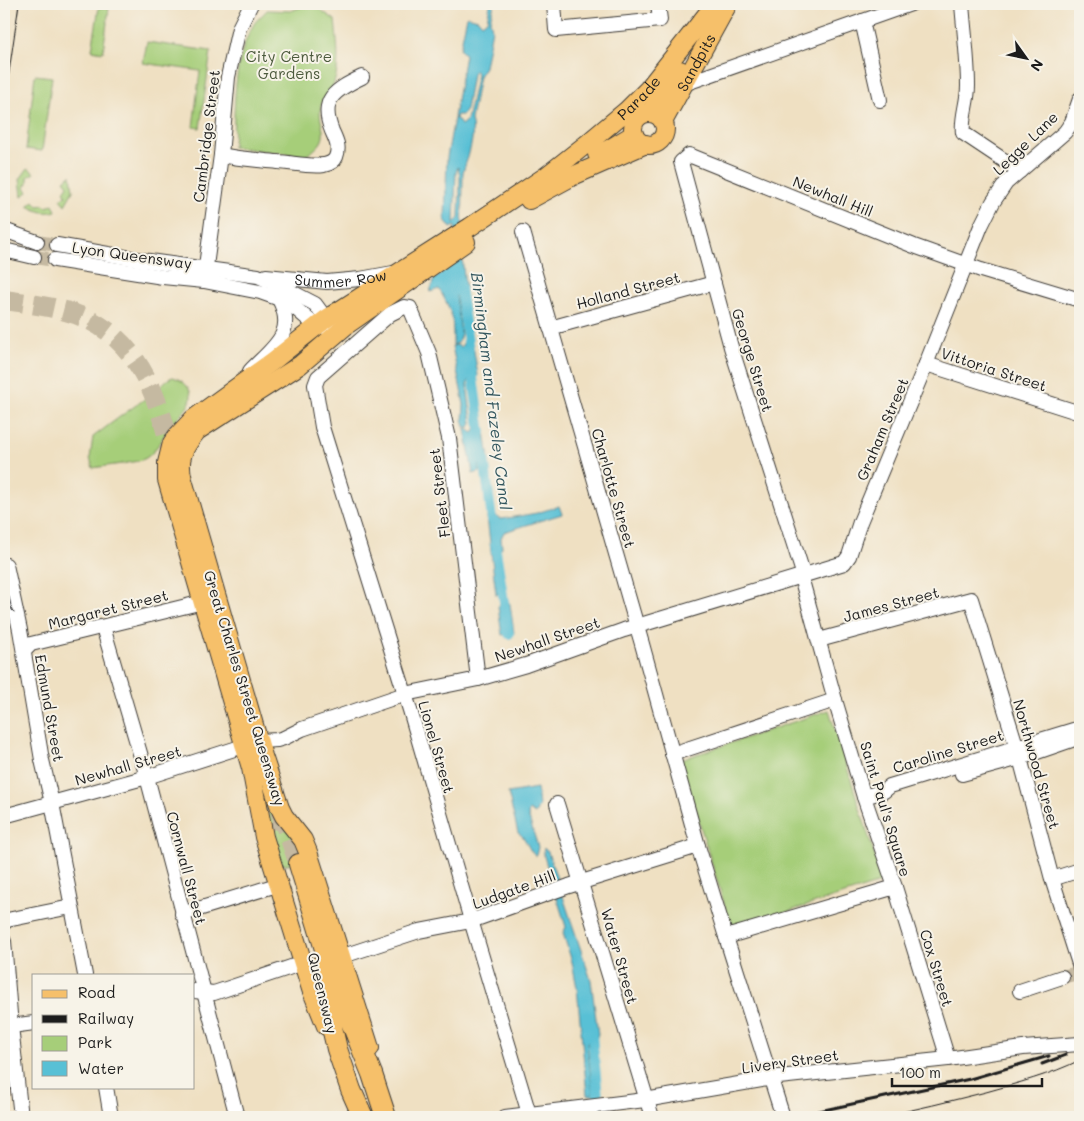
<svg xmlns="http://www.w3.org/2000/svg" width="1084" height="1121" font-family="Mali,sans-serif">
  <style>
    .green { fill: #a6ce79; stroke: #61754a }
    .water { fill: #58c0d5; stroke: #3a6e78; fill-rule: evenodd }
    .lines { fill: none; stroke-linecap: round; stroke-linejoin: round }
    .canal { stroke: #58c0d5; stroke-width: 10 }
    .minor-tunnel { stroke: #c5b9a1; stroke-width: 14; stroke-dasharray: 14 7; stroke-linecap: butt }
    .highway-tunnel { stroke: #c5b9a1; stroke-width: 20; stroke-dasharray: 20 10; stroke-linecap: butt }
    .minor-casing { stroke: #3c3935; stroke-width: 16 }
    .major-casing { stroke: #3c3935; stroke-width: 20 }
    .highway-casing { stroke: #3c3935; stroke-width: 22 }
    .minor { stroke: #fff; stroke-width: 14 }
    .major { stroke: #f6c06b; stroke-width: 18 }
    .highway { stroke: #f6c06b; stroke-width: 20 }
    .tram { stroke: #1c1c1c; stroke-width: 1 }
    .rail { stroke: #1c1c1c; stroke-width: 3 }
    .labels { text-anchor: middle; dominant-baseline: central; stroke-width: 4; stroke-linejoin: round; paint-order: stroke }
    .park-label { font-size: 15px; fill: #4c5a3d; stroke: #f7f3e8 }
    .street-label { font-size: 15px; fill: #1c1c1c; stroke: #f7f3e8 }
    .water-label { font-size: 16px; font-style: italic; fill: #31555d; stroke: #f7f3e8 }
  </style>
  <rect width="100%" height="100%" fill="#f7f3e8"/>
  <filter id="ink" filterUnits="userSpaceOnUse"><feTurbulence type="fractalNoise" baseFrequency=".02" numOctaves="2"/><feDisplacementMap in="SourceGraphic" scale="10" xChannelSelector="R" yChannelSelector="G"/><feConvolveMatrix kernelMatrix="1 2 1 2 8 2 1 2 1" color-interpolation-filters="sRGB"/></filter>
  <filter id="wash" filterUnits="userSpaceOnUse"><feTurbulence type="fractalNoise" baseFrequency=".0096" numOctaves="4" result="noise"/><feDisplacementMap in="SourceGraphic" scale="20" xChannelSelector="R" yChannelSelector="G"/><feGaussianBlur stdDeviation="1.12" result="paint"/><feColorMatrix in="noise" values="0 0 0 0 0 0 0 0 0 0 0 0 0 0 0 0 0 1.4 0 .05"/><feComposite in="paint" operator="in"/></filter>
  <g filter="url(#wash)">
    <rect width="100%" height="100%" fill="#efe0c2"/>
    <path class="green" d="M308 4H312L335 20C337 42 341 65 333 86 331 93 323 98 321 105 316 128 337 137 305 156L233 147C235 107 232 60 254 24 257 19 263 15 267 10L291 11Z
      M99 7 109 8 103 52 92 50Z
      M147 42 211 51 200 128 193 127 200 71 143 63Z
      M35 75 52 77 42 151 26 149Z
      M28 168 34 173 28 177V183L25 187 28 192 22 196 20 179Z
      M71 175 73 191 65 205 60 199 66 195 64 191 68 185 64 180Z
      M34 201 38 206 43 205 47 207 53 204 56 211C46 214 38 212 28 206Z
      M173 377C186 381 196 393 188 406 183 414 175 420 170 427 162 437 157 451 146 458 138 463 104 466 93 468L90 458 93 437C114 421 134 406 155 392 161 387 165 379 173 377Z
      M829 710 883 882 732 929 680 760Z
      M259 769 304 859 281 866 274 845Z"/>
    <path class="water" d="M490 4H494L490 20 492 29 485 67 479 76 471 120C476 136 468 157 463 172L462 256 465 286 462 299 458 292 456 296 461 334 458 343 453 345C453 317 453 313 439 289L430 292 434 279 455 261V226L451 228 445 220 447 157 454 118 457 119 461 125 467 120 477 74 475 70 472 74 466 110 462 115H457L456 118 454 117 465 55 460 49 467 16 478 19 482 24 487 20ZM458 167 460 177 459 214V218L454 223 456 172Z
      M467 336 473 345 478 375 474 385 469 380 467 385 472 423 470 427H465L463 419 464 405 452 346 457 345 461 347Z
      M479 421 482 429 485 431 489 459 485 470 480 464V472L473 474 465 429H467L473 433Z
      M559 506 562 514 504 532 501 538 502 547 497 557 495 554 493 555 498 594 496 595 487 517 490 507 498 518 502 519 537 513Z
      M502 593 510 604 514 633 502 635 498 607 502 600Z
      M537 788 539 806 535 814 529 810 528 815 538 847 536 856C527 850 527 837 518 833L508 793Z
      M544 848 548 852 591 980 598 1034 593 1047 589 1039 587 1043 593 1095H587L577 988 572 962 563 933 566 927 543 853Z"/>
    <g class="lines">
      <path class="canal" d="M460 287 469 349
        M472 371 481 433
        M484 458 492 520
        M495 544 509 634
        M592 1035 600 1117"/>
    </g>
  </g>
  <g filter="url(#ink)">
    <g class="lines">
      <path class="minor-tunnel" d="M37 242 57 245
        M34 257 55 260
        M1062 977 1077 973"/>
      <path class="highway-tunnel" d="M4 300C26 303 50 306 72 313 138 334 160 399 173 460
        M256 764 276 829
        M280 811 299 864"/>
      <g class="minor-casing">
        <g id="minor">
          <path d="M251 4 239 28 228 77 221 155 204 281 260 292 288 302 316 326 348 324"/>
          <path d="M554 4 556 30 660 20 658 4"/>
          <path d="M962 4C964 31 968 59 968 86 968 102 961 118 963 133L1020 171"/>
          <path d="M862 21 880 100"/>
          <path d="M684 84 911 4"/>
          <path d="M221 155C239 159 259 160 278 162 293 163 310 167 324 165 329 164 334 162 336 157 340 147 336 140 332 131 319 99 335 90 362 77"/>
          <path d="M4 230 37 242"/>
          <path d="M523 232 642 644 698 846 726 937 895 887 864 797 835 700 801 577"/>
          <path d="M57 245 142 260 258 276 284 288 315 304 326 319 324 327"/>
          <path d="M4 250 34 257"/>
          <path d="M55 260 163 277 204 281"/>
          <path id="s1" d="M266 276 327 282 360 279 393 273"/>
          <path d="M550 328 714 283"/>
          <path d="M926 364 1080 413"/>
          <path d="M250 371C273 347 297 334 279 299"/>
          <path d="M6 565 20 630 42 760 52 803 85 975"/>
          <path d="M804 576 731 347 681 162 689 155 914 246 981 270 1080 300"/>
          <path d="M103 627 147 777 237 1117"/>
          <path d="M819 640 971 599 1020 758 1052 879 1080 967"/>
          <path d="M24 651 31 644 203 602"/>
          <path d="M478 679 449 438 429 353 410 308 404 307 390 314 318 377 315 385 322 427 410 710 473 927 530 1117"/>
          <path d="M260 741 277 740 284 738 302 729 405 694 478 679 526 665 624 630 844 563 849 556 860 522 926 364 981 226 993 202 1006 183 1065 132 1072 122 1080 99"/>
          <path d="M672 754 835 700"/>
          <path d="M962 774 1020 758 1072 740"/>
          <path d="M864 797 884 791 890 786 1080 728"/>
          <path d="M557 804 652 1117"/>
          <path d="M4 816 147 777 253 743"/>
          <path d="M1052 879 1080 870"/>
          <path d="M895 887 948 1059"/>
          <path d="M182 914 280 884"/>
          <path d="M4 923 7 920 71 907"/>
          <path d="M726 937 783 1117"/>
          <path d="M4 941 11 1026 21 1117"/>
          <path d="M340 957 419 931 471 921 569 886 698 846"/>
          <path d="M194 991 214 993 303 963"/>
          <path d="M1020 991 1062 977"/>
          <path d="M4 1027 34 1023"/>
          <path d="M106 1087 111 1117"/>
          <path d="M505 1117 645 1100 779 1077 948 1059 1023 1048 1080 1044"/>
        </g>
      </g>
      <g class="major-casing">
        <g id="major">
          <path d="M650 113 680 70"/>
          <circle cx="649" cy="129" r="16"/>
          <path id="s2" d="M663 122 728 4"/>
          <path d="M597 154 609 149 634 134"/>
          <path d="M529 200 575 175 646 144"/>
          <path id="s3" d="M326 1026 311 989 264 837 251 768 167 480V463L172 443 177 436 193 419 273 361 326 319 470 227 546 176 589 142 626 111 648 89 715 4"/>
          <path d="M370 1048 308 852 303 840 284 816 280 808 263 756 183 480C177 458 184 447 197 431L300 365 348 324 466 242"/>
        </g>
      </g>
      <g class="highway-casing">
        <path id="highway" d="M299 864 335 982 372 1074 386 1117
          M318 967 337 1049 351 1090 363 1117"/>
      </g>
      <use href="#minor" class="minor"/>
      <use href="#major" class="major"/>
      <use href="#highway" class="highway"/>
      <path class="tram" d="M4 106 19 4
        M9 597 12 610 14 612
        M878 1117C915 1110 950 1101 986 1092 1018 1083 1050 1075 1080 1060"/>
      <path class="rail" d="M1042 1064 1066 1055
        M791 1117 970 1079 1049 1056"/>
    </g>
  </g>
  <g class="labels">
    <g class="park-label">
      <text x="289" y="56">City Centre<tspan x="289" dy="17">Gardens</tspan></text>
    </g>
    <g class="street-label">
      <text stroke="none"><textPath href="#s2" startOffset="68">Sandpits</textPath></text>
      <text stroke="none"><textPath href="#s3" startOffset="1189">Parade</textPath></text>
      <text transform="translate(206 136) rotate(-83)">Cambridge Street</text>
      <text transform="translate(1025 143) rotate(-44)">Legge Lane</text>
      <text transform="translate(833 196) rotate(22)">Newhall Hill</text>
      <text transform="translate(132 255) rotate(8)">Lyon Queensway</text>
      <text stroke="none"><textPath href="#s1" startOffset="75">Summer Row</textPath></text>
      <text transform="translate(628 290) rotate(-15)">Holland Street</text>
      <text transform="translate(753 360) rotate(73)">George Street</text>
      <text transform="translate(994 369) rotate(18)">Vittoria Street</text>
      <text transform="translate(882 429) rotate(-67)">Graham Street</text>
      <text transform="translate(614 488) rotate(74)">Charlotte Street</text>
      <text transform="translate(439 493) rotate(-97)">Fleet Street</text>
      <text transform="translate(891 604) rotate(-15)">James Street</text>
      <text transform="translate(108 609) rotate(-14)">Margaret Street</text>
      <text transform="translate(547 639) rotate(-19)">Newhall Street</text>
      <text transform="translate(245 688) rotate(73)">Great Charles Street Queensway</text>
      <text transform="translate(50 708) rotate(80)">Edmund Street</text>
      <text transform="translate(437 747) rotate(74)">Lionel Street</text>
      <text transform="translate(948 751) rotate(-17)">Caroline Street</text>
      <text transform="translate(1037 764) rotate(74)">Northwood Street</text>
      <text transform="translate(128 765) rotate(-16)">Newhall Street</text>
      <text transform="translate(886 809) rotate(73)">Saint Paul's Square</text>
      <text transform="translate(187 868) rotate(75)">Cornwall Street</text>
      <text transform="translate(514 889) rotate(-20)">Ludgate Hill</text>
      <text transform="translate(620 956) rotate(74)">Water Street</text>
      <text transform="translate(937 968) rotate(73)">Cox Street</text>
      <text transform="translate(323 993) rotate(76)">Queensway</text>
      <text transform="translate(790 1061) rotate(-8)">Livery Street</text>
    </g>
    <g class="water-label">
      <text transform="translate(492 391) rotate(83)">Birmingham and Fazeley Canal</text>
    </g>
  </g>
  <rect width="1084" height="1121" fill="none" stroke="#f7f3e8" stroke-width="20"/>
  <rect x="32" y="974" width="162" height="115" fill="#f7f3e8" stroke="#9f9d96"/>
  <rect x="42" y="990" width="25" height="8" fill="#f6c06b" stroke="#9f9d96"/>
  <text x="78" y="998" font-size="15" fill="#1c1c1c">Road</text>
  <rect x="42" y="1015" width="25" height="8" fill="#1c1c1c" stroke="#9f9d96"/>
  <text x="78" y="1024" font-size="15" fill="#1c1c1c">Railway</text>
  <rect x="42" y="1036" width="25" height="15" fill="#a6ce79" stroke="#9f9d96"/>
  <text x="78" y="1048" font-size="15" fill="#1c1c1c">Park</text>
  <rect x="42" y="1061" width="25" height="15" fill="#58c0d5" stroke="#9f9d96"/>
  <text x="78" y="1074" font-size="15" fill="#1c1c1c">Water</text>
  <g transform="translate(1026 58) rotate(123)" stroke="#f7f3e8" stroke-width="4" paint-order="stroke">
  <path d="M0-4L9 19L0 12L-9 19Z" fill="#1c1c1c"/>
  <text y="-8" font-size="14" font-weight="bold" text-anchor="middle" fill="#1c1c1c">N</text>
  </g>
  <path d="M892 1078v8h150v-8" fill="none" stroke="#1c1c1c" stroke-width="2.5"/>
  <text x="899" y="1078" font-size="15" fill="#1c1c1c" stroke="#f7f3e8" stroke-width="4" paint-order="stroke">100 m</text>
</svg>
